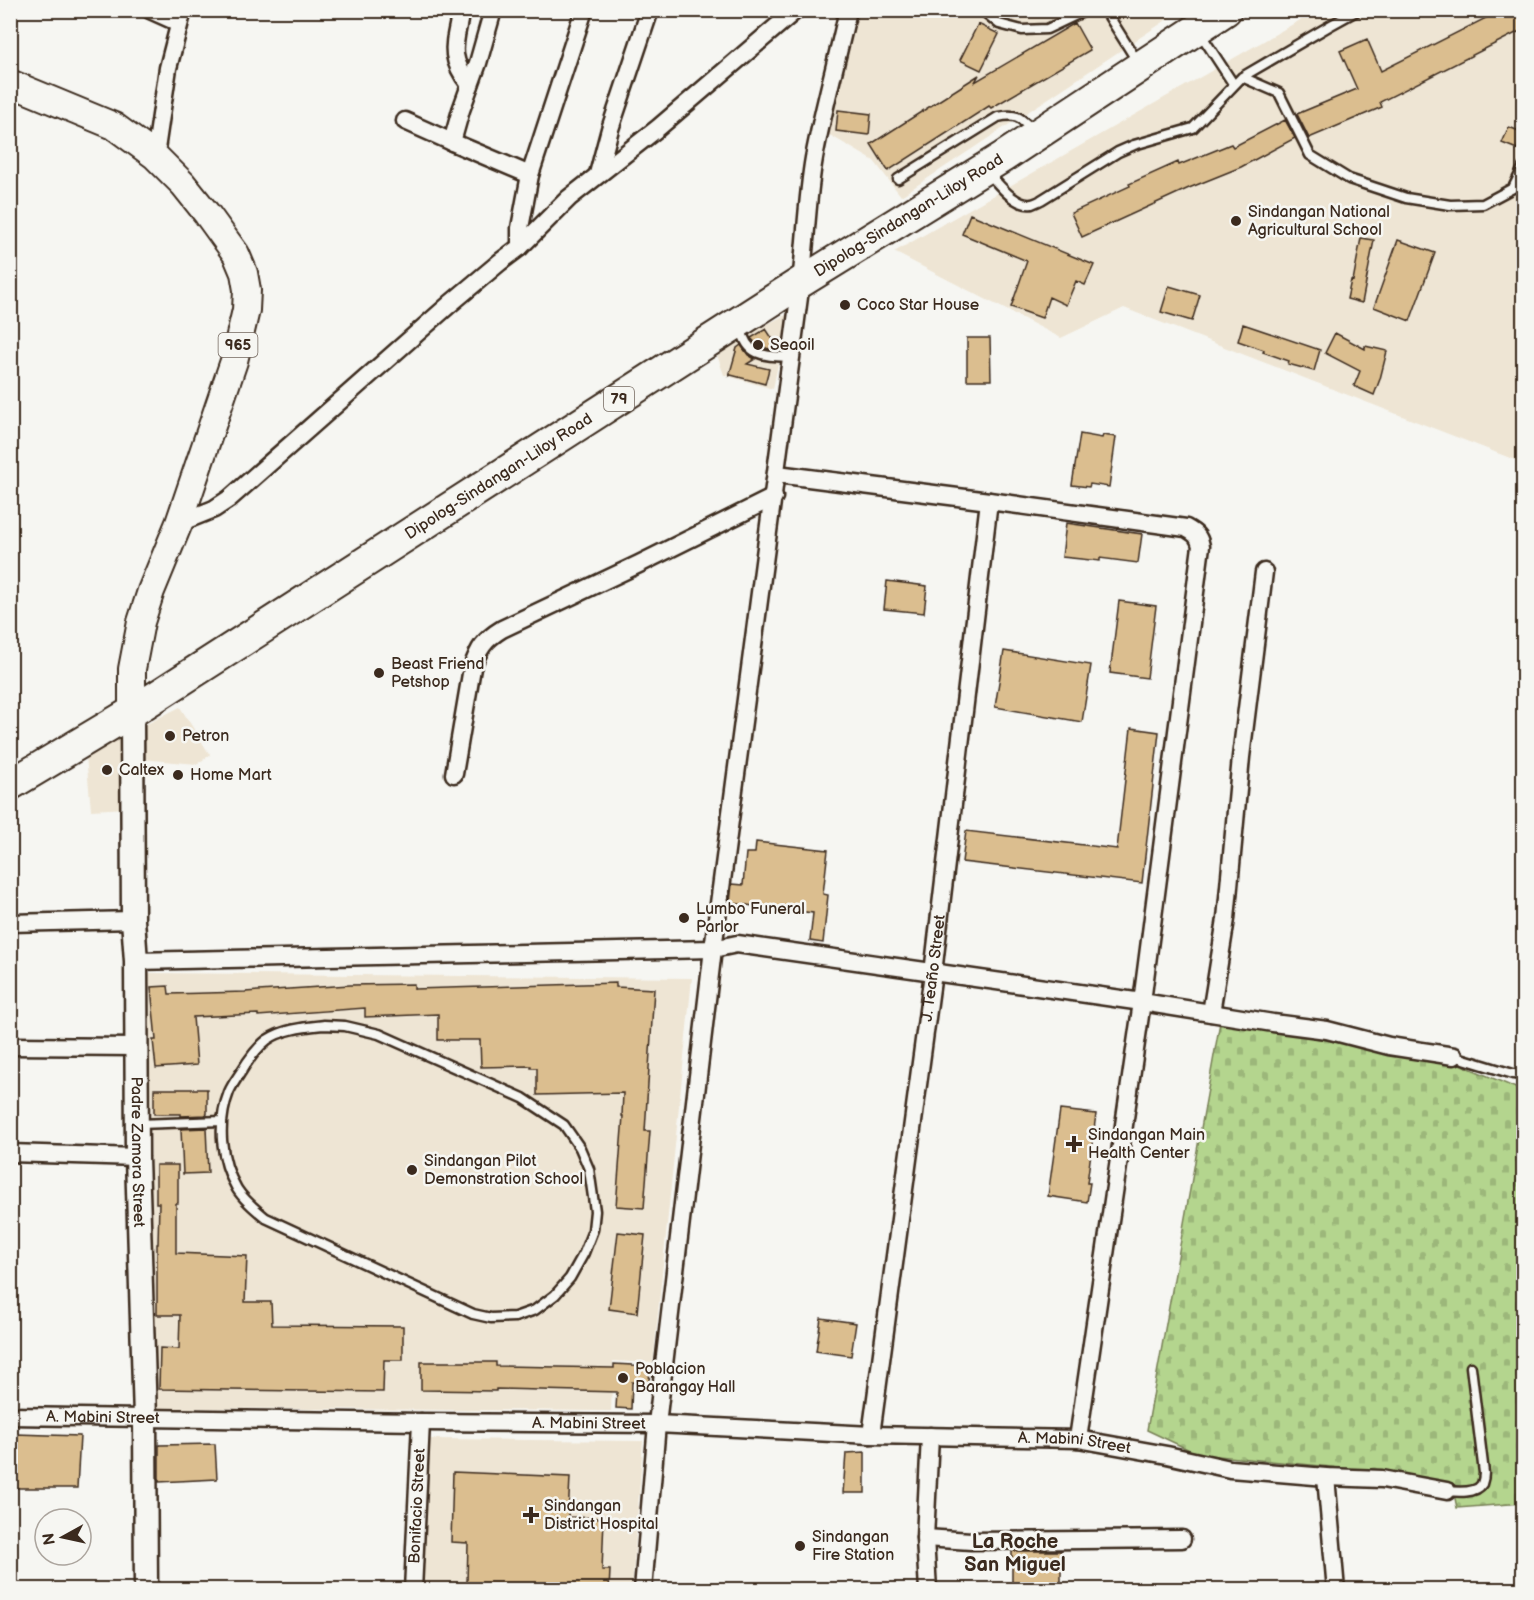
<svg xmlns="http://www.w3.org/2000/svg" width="1534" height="1600" font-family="'Balsamiq Sans',sans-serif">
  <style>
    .built { fill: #eee5d4 }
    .cemetery { fill: url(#cemetery-stones); stroke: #788056; stroke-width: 1.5 }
    .building { fill: #dbbe8f; stroke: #3b2a1e; stroke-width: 1.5 }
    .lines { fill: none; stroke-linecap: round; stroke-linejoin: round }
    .lane-casing { stroke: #3b2a1e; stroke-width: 13 }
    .street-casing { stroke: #3b2a1e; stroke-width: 21 }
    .secondary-casing { stroke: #3b2a1e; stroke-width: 27 }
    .primary-casing { stroke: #3b2a1e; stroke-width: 30 }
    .highway-casing { stroke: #3b2a1e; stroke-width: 34 }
    .lane { stroke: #f6f6f2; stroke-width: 8 }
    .street { stroke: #f6f6f2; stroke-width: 16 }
    .secondary { stroke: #f6f6f2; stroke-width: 22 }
    .primary { stroke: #f6f6f2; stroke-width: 26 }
    .highway { stroke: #f6f6f2; stroke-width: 30 }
    .poi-dot { fill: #3b2a1e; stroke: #f6f6f2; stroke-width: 2 }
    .labels { text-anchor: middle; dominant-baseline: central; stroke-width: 5; stroke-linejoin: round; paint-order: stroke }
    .shield { fill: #f6f6f2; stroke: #73675e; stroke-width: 1.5 }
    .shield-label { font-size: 15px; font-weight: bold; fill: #3b2a1e }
    .poi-label { font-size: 16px; fill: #3b2a1e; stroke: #f6f6f2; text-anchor: start }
    .street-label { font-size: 16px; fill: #3b2a1e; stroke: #f6f6f2 }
    .quarter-label { font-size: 20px; font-weight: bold; fill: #3b2a1e; stroke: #f6f6f2 }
  </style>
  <defs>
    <pattern id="cemetery-stones" width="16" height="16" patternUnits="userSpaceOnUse" patternTransform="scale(1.5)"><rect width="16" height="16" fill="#b4d58e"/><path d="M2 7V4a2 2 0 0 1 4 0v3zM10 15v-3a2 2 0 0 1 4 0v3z" fill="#9cb77a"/></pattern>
  </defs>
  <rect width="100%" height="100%" fill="#f6f6f2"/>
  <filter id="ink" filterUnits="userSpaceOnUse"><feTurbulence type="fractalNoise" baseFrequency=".0167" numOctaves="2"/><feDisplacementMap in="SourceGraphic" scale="12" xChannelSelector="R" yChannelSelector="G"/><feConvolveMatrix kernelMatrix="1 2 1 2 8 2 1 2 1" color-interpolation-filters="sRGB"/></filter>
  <g filter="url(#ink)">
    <path class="built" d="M856 11H1180L901 196 874 161 828 134 838 82Z
      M1316 11H1523V463L1124 308 1061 338 894 252 1220 66Z
      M788 314 773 389 724 375 715 349Z
      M180 707 210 755 197 764 141 759 143 726Z
      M128 733 127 808 91 810 86 756Z
      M149 973 692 978 653 1363 613 1361 611 1411 153 1408Z
      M428 1439 643 1441 632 1589 422 1590Z
      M10 1465H11L18 1589H11Z"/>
    <path class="cemetery" d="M1220 1022 1455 1062 1518 1089 1523 1088V1503L1457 1508 1452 1484 1331 1467 1198 1454 1147 1430Z"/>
    <path class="building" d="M1490 10H1524V29L1380 102 1382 107 1309 138 1297 114 1357 89 1340 51 1367 39 1381 71 1492 15Z
      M1075 23 1090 50 991 108 989 106 888 171 871 144 979 75 975 82Z
      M978 24 999 34 981 70 960 60Z
      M838 110 871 114 869 135 836 131Z
      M1285 120 1295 138 1241 167 1189 188 1082 237 1071 213 1130 186 1129 184 1178 162 1179 165 1231 144 1233 147Z
      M1509 127 1524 133 1517 149 1502 143Z
      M970 214 1094 265 1085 285 1076 281 1066 305 1049 297 1042 318 1011 307 1027 261 962 234Z
      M1361 238 1374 240 1362 303 1347 299 1351 280 1353 281Z
      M1398 240 1435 253 1410 321 1374 307Z
      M1169 286 1200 295 1192 321 1161 312Z
      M1243 324 1320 350 1314 371 1288 364 1289 361 1263 352 1264 350 1238 341Z
      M766 329 776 344 769 349 757 345 751 338Z
      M1335 333 1365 349V346L1387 351 1380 379 1374 395 1354 386 1360 371 1325 353Z
      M967 338H990L991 380H967Z
      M741 345 748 355 755 359 747 364 769 369 765 384 731 375 729 376 737 348Z
      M1080 434 1102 438 1103 435 1116 437 1109 487 1090 484 1089 487 1072 485Z
      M1066 523 1142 534 1138 563 1100 558V561L1062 557Z
      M887 581 927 586 924 613 884 609Z
      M1119 601 1156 606 1147 678 1110 673Z
      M1004 651 1091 665 1082 722 995 707Z
      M1131 728 1159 732 1142 883 962 862 966 831 1117 849Z
      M756 842 828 850 823 894 828 895 823 943 810 941 813 913 730 903 732 884 743 885 746 853H755Z
      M616 983V987L654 989 645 1131H650L644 1208 616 1206 623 1116H622L623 1093 537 1095V1068H531V1066L481 1067 480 1040H438V1014L365 1017V1008L258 1016V1014L193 1017 197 1065 156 1068 153 1040H156L151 987 168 986 169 994 245 992 350 985 414 984V989Z
      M154 1089H207V1114L205 1115 181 1116V1114H154Z
      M1060 1110 1096 1114 1087 1183H1090L1087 1202 1048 1196Z
      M206 1128 208 1173 183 1174 181 1129Z
      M156 1165H178V1203H176V1253L247 1256 245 1302H271L272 1325 403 1326V1360H384L383 1392 159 1389 160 1348 179 1349 180 1315H157V1244H158L159 1203H156Z
      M618 1232 645 1235 637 1313 609 1309Z
      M821 1318 856 1323 851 1356 816 1351Z
      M421 1362H496V1366L614 1368V1364L632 1365V1366L650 1367 649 1383 632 1382 631 1409 616 1408 617 1392 496 1389V1391L421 1390Z
      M15 1434 80 1436 77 1488H15Z
      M215 1444 217 1479 159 1482V1445Z
      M865 1452V1493H843L846 1453Z
      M453 1472 570 1477 568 1517 604 1518 602 1570H610L609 1590H470V1584L467 1583 468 1543 451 1542Z
      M1012 1551H1061V1590H1012Z"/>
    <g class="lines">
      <g class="lane-casing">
        <path id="lane" d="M982 10 999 24 1022 30 1047 29 1087 10
          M1105 10 1137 61
          M1200 33 1234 85
          M1242 77 1279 93 1310 155 1349 179 1406 198 1450 205 1483 204 1513 188 1524 166
          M988 173C998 183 1015 207 1032 204 1032 204 1040 201 1041 200L1118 152 1134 145 1193 128 1242 77 1331 25 1358 10
          M898 179 998 117C1017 113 1020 117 1033 130
          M741 328C747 358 766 356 792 357
          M324 1025 345 1026 379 1034 523 1098 564 1125 580 1148 589 1169 595 1211 593 1230 584 1253 570 1278 555 1295 535 1310 515 1317 491 1318 473 1314 266 1218C256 1210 244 1200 237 1189 220 1160 217 1123 229 1092 232 1085 237 1078 241 1072 247 1062 258 1047 267 1040 282 1029 306 1027 324 1025Z
          M1454 1056 1513 1074 1524 1075
          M139 1124 222 1121
          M1447 1491C1457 1492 1476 1494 1482 1484 1483 1481 1484 1475 1484 1473L1471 1367"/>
      </g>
      <g class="street-casing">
        <g id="street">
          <path d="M150 10 179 23"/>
          <path d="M461 10C455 44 447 56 470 85"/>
          <path d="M493 10 478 63 461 110 452 142 530 175"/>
          <path d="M405 121 452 142"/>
          <path d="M155 156 168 68 183 10"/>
          <path d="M598 174 610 129 650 10"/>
          <path d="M520 247V228L530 175 584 10"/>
          <path d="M777 474 989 501 1186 528C1195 533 1199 536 1201 546L1142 1002 1078 1439"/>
          <path d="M179 523 214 509 229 499 450 304 500 262 520 247 569 198 658 128 796 10"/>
          <path d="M454 774 472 668C479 648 484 640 502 629L639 564 774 497"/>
          <path d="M10 923 133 920"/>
          <path d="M136 961 713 949 737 944 1142 1002 1273 1023 1327 1030 1389 1046 1454 1056"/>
          <path d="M1211 1013 1226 919 1241 757 1264 572"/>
          <path d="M10 1046 137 1047"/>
          <path d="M10 1153 137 1157"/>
          <path id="s1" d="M10 1416 421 1422 657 1424 871 1435 1078 1439 1167 1455 1230 1469 1326 1477 1382 1479 1447 1491"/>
          <path id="s2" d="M871 1435 933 973 989 501"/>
          <path d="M1326 1477 1336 1590"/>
          <path d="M925 1538 971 1541 1182 1539"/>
          <path id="s3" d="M413 1590 421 1422"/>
          <path d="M643 1590 657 1424 713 949 801 282C806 241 807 198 814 158 823 109 837 60 848 10"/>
          <path d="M928 1590 925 1538 930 1436"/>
        </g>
      </g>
      <g class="secondary-casing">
        <g id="secondary">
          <path id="s4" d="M132 712 133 920 136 961 137 1157 145 1418 146 1590"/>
        </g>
      </g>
      <g class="primary-casing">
        <path id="primary" d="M10 83 114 126 155 156 183 184 207 214 236 254 244 273 247 290 246 310 234 361 179 523 151 591 141 622 132 669V712"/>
      </g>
      <g class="highway-casing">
        <g id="highway">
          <path id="s5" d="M10 785 132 712 801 282 1003 157 1226 10"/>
        </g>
      </g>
      <use href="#lane" class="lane"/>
      <use href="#street" class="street"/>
      <use href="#secondary" class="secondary"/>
      <use href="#primary" class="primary"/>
      <use href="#highway" class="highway"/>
    </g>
  </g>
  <g class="poi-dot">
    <circle cx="1236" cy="221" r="6"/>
    <circle cx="845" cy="305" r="6"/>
    <circle cx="758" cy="345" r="6"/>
    <circle cx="379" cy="673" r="6"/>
    <circle cx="170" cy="736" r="6"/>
    <circle cx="107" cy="770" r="6"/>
    <circle cx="178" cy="775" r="6"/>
    <circle cx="684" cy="918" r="6"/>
    <path d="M1071 1135h6v6h6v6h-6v6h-6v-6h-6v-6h6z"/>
    <circle cx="412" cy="1170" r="6"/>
    <circle cx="623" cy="1378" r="6"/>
    <path d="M528 1506h6v6h6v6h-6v6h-6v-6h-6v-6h6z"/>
    <circle cx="800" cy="1546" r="6"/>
  </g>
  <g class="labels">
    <g class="shield">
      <rect x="218.5" y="333" width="39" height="24" rx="4.5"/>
      <rect x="604" y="387" width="30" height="24" rx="4.5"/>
    </g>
    <g class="shield-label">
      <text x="238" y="345">965</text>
      <text x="619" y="399">79</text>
    </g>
    <g class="poi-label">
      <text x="1248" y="212">Sindangan National<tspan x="1248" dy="18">Agricultural School</tspan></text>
      <text x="857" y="305">Coco Star House</text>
      <text x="770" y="345">Seaoil</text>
      <text x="391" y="664">Beast Friend<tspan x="391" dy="18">Petshop</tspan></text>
      <text x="182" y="736">Petron</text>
      <text x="119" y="770">Caltex</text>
      <text x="190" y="775">Home Mart</text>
      <text x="696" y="909">Lumbo Funeral<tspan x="696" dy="18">Parlor</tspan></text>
      <text x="1088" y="1135">Sindangan Main<tspan x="1088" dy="18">Health Center</tspan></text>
      <text x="424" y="1161">Sindangan Pilot<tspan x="424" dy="18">Demonstration School</tspan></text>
      <text x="635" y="1369">Poblacion<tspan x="635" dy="18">Barangay Hall</tspan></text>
      <text x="544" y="1506">Sindangan<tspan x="544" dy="18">District Hospital</tspan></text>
      <text x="812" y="1537">Sindangan<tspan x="812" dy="18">Fire Station</tspan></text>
    </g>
    <g class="street-label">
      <text stroke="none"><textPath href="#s5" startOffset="1064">Dipolog-Sindangan-Liloy Road</textPath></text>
      <text stroke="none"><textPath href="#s5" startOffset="578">Dipolog-Sindangan-Liloy Road</textPath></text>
      <text stroke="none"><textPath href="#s2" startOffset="471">J. Teaño Street</textPath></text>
      <text stroke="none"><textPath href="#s4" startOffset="440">Padre Zamora Street</textPath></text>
      <text stroke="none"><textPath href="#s1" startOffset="93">A. Mabini Street</textPath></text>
      <text stroke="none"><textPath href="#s1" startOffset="579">A. Mabini Street</textPath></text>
      <text stroke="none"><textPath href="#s1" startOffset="1065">A. Mabini Street</textPath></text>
      <text stroke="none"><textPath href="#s3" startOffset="84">Bonifacio Street</textPath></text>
    </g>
    <g class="quarter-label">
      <text x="1015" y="1542">La Roche<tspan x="1015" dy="23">San Miguel</tspan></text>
    </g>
  </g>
  <rect width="1534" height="1600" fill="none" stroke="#f6f6f2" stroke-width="36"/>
  <rect x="18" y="18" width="1498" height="1564" fill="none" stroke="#3b2a1e" stroke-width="2" filter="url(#ink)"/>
  <g transform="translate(63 1537) rotate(262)"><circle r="28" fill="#f6f6f2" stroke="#aba49d" stroke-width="1.5"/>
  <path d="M0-4.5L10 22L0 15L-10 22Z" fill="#3b2a1e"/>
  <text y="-9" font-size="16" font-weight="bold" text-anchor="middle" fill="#3b2a1e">N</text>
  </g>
</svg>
